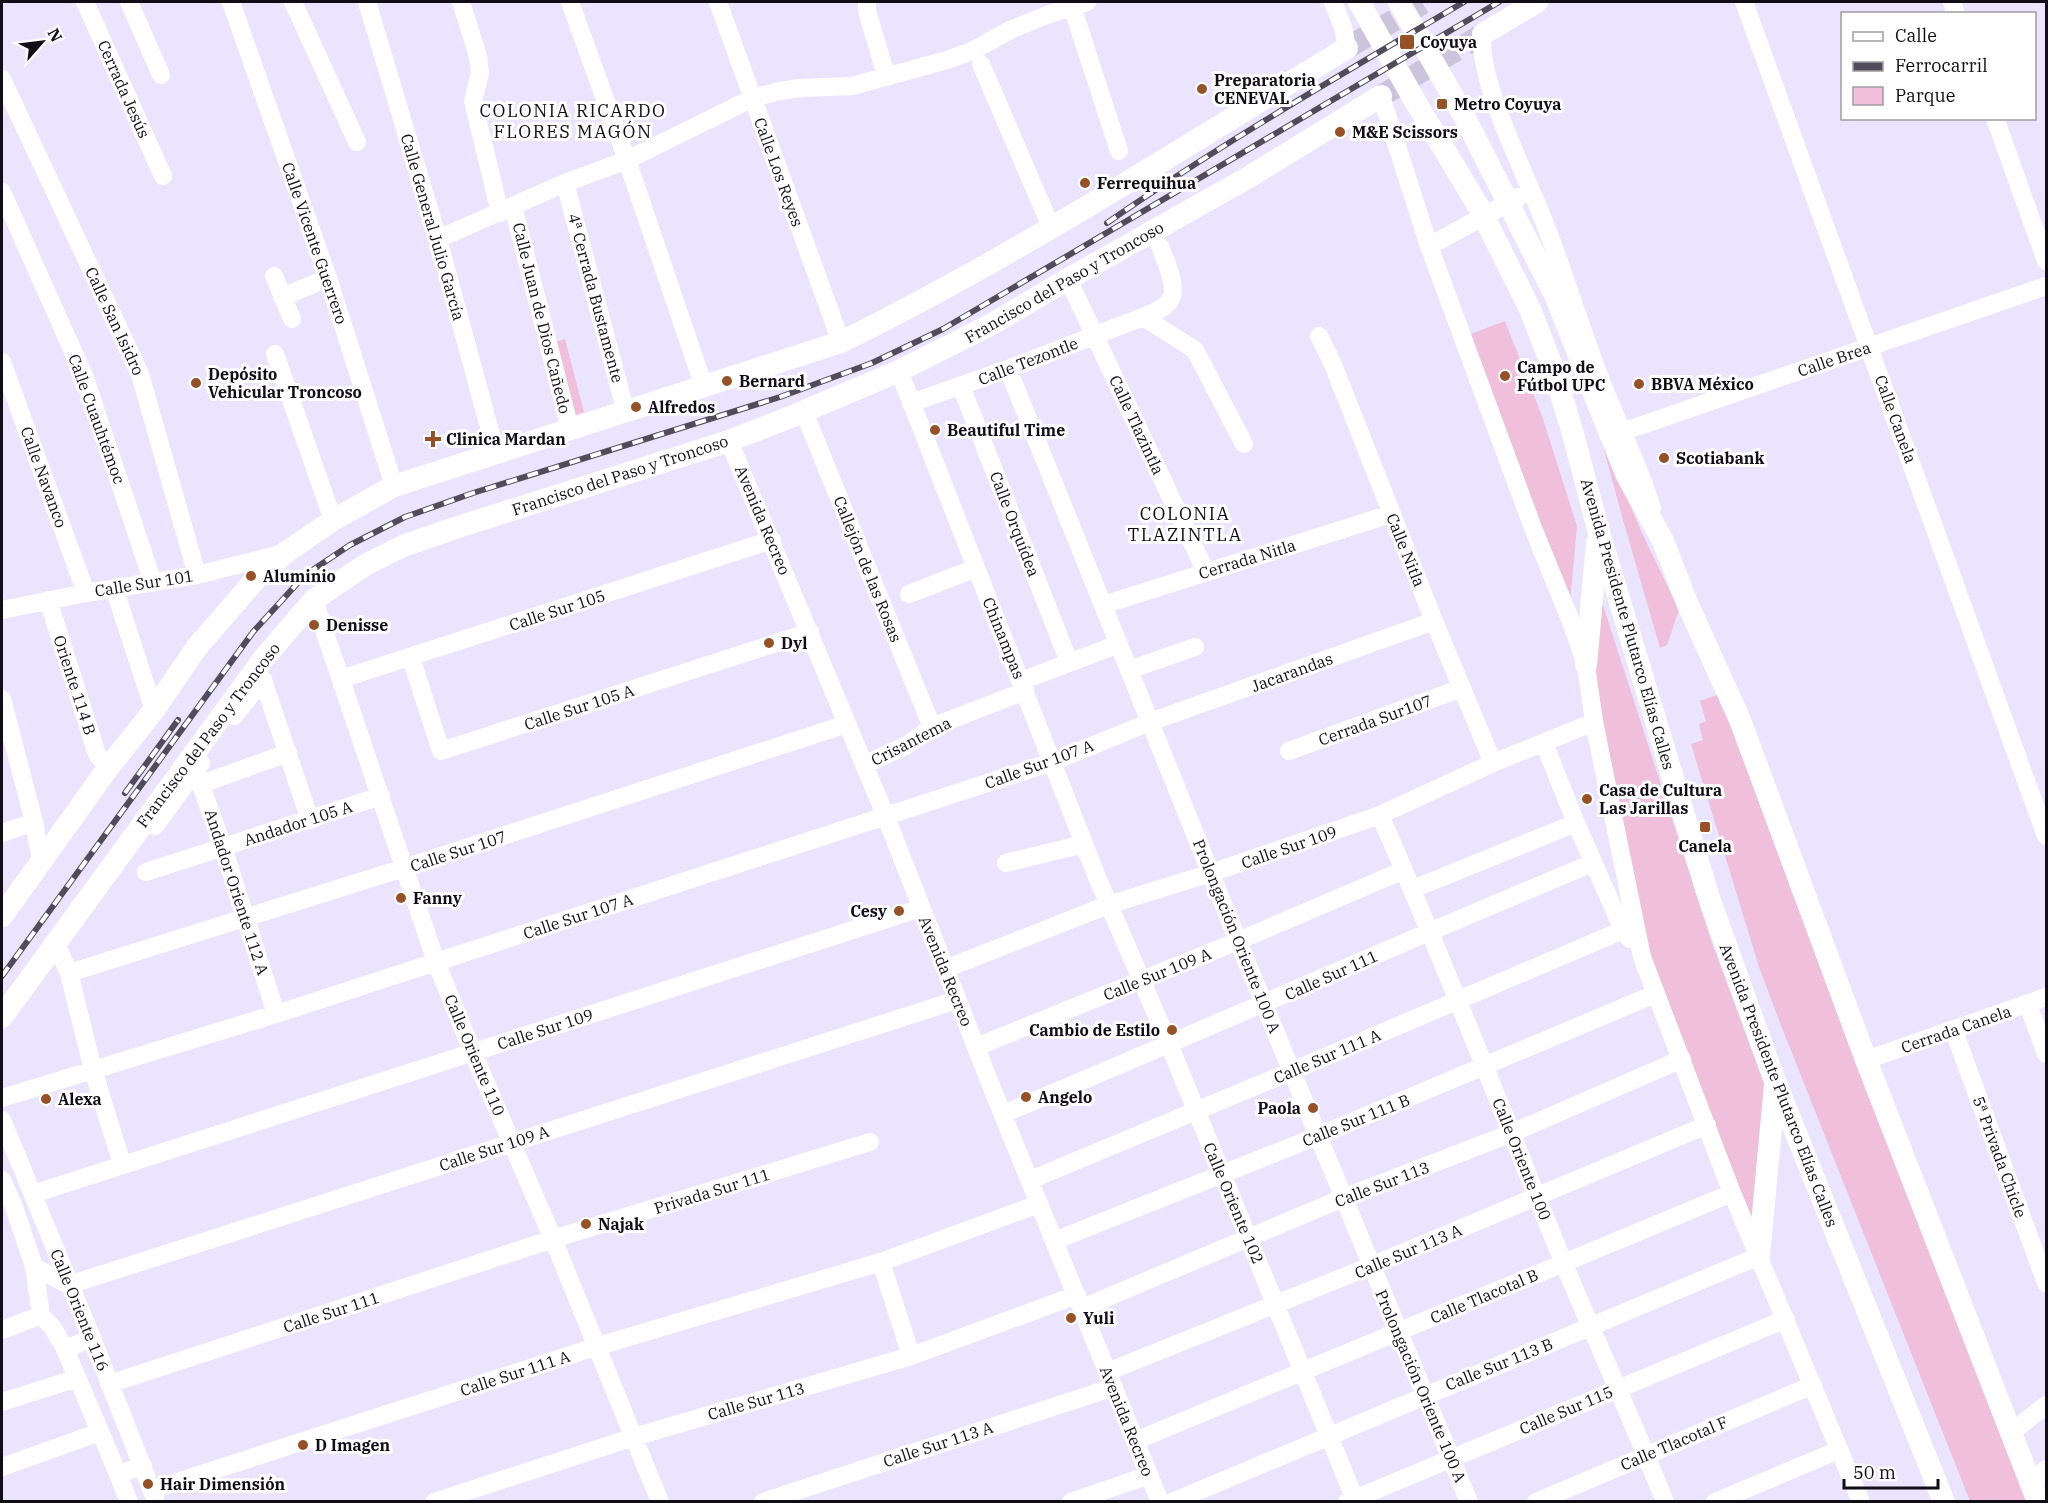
<svg xmlns="http://www.w3.org/2000/svg" width="2048" height="1503" font-family="'IBM Plex Serif',serif">
  <style>
    .green { fill: #efbfdc }
    .lines { fill: none; stroke-linecap: round; stroke-linejoin: round }
    .major-tunnel { stroke: #cac4dc; stroke-width: 22; stroke-dasharray: 22 11; stroke-linecap: butt }
    .minor { stroke: #fff; stroke-width: 18 }
    .major { stroke: #fff; stroke-width: 22 }
    .rail-casing { stroke: #504c5a; stroke-width: 6 }
    .rail { stroke: #fff; stroke-width: 4; stroke-dasharray: 11; stroke-linecap: butt }
    .poi-dot { fill: #965126; stroke: #fff; stroke-width: 2 }
    .labels { text-anchor: middle; dominant-baseline: central; stroke-width: 6; stroke-linejoin: round; paint-order: stroke }
    .poi-label { font-size: 16px; font-weight: bold; fill: #100d16; stroke: #fff; text-anchor: start }
    .street-label { font-size: 16px; fill: #100d16; stroke: #fff }
    .neighbourhood-label { font-size: 18px; letter-spacing: 1.5px; fill: #100d16; stroke: #fff }
  </style>
  <rect width="100%" height="100%" fill="#ebe4ff"/>
  <path class="green" d="M1505 321 1542 416 1577 526 1569 613 1468 335Z
    M565 339 584 412 570 417 549 344Z
    M1600 435 1642 533 1679 610 1667 645 1660 648 1623 520Z
    M1601 599 1712 943 1768 1094 1751 1229 1646 954 1595 675Z
    M1720 694 2030 1501H1970L1782 1028 1759 967 1691 744 1703 740 1699 724 1706 721 1700 701Z"/>
  <g class="lines">
    <path class="major-tunnel" d="M1347 48 1425 2
      M1381 96 1483 34"/>
    <path class="minor" d="M85 2 163 176
      M129 2 161 75
      M231 2 328 278 394 486
      M293 2 357 142
      M367 2 438 239 496 453
      M461 2 478 56 480 73 473 101 500 213
      M570 2 627 160 704 387
      M718 2 841 342
      M867 2V11L886 75
      M1333 2 1343 27 1347 48
      M1744 2 2046 836
      M1952 2 1956 14
      M1072 6 1119 151
      M1483 34C1475 75 1527 177 1543 219 1563 269 1579 322 1598 373 1615 419 1638 462 1652 508
      M981 64 1051 227
      M2 79 140 374 197 575
      M1381 96 1429 246 1533 528 1570 619 1586 665 1594 722 1642 957 1732 1193 1861 1502
      M1995 118 2046 261
      M565 183 626 413
      M2 192 85 378 153 583
      M513 206 570 429
      M438 239 565 183 627 160 753 98 779 91 800 88 852 86 947 60 972 51 1010 30 1047 15 1087 2
      M1429 246 1519 197
      M274 276 292 319
      M1068 279 1206 572
      M282 297 328 278
      M1143 317 1195 350 1244 444
      M1319 336 1332 362 1434 621 1493 763
      M275 354 333 520
      M2 362 86 593
      M1008 369 1238 941 1469 1502
      M899 371 1097 877 1169 1044 1356 1502
      M961 386 1069 662
      M911 403 1008 369 1143 317C1152 313 1162 310 1169 302 1180 289 1165 261 1160 246
      M804 412 932 727
      M1622 432 2046 286
      M729 441 886 817 992 1088 1160 1502
      M114 588 154 710
      M909 594 976 568
      M48 600 97 754 108 768
      M314 600 436 962 473 1053 553 1239 660 1502
      M1103 605 1391 514
      M2 610 86 593 197 575 285 553
      M411 658 441 751 810 632
      M1129 670 1195 647
      M341 679 772 540
      M263 680 310 820
      M1021 681 1119 644
      M2 699 34 822 41 861
      M234 716 263 680
      M1544 743 1576 823 1623 930 1630 939
      M1289 751 1462 688
      M864 765 907 745 932 727 1025 691
      M196 771 223 847 276 1014
      M201 784 288 753
      M1380 815C1445 963 1503 1114 1564 1264 1597 1343 1633 1421 1665 1502
      M153 826H155L201 763
      M2 833 34 822
      M1006 863 1084 844
      M146 872 381 796
      M1413 889 1576 823
      M56 944 69 973 93 1070 122 1164
      M945 969 1108 905 1211 873 1380 815 1493 763 1594 722
      M69 973 404 868 847 724
      M2028 1004 2046 1054
      M1954 1031 2046 1283
      M976 1047 1238 941 1404 870
      M1866 1060 2046 997
      M2 1098 276 1014 1052 762 1150 722 1434 621
      M1003 1114C1200 1032 1395 945 1593 863
      M2 1120 92 1338 155 1499
      M2 1180 14 1207 34 1267 41 1315
      M1030 1180 1292 1071 1623 930
      M33 1194 921 908
      M1054 1241 1318 1136 1655 994
      M881 1262 911 1356
      M34 1267 69 1285 957 1000
      M1082 1308 1343 1198 1512 1133 1682 1059
      M2 1330 41 1315 53 1328 65 1349
      M92 1338 65 1349 118 1474 143 1466
      M1107 1372 1371 1266 1707 1125
      M109 1384 553 1239 870 1142
      M2 1402 78 1378
      M2012 1432 2046 1405
      M1135 1441 1732 1193
      M2 1467 100 1432
      M118 1474 129 1502
      M2032 1485 2046 1469
      M152 1490 595 1347 881 1262 1039 1204
      M434 1502 634 1437 911 1356 1077 1295
      M763 1502 1114 1387
      M1071 1502 1149 1475
      M1172 1502 1759 1256
      M1347 1502 1786 1319
      M1536 1502 1813 1385
      M1715 1502 1839 1450"/>
    <path class="major" d="M1359 2 1415 101 1480 209 1530 309 1554 371 1573 434 1598 529 1709 898 1775 1081 1944 1502
      M1399 2 1464 116 1555 295 1626 474 1663 541 1688 605 1740 720 1866 1060 2038 1502
      M1483 34 1537 2
      M1586 665 1597 543
      M2 916 108 768 154 710 197 647 256 579 285 553 333 520 394 486 841 342C1016 256 1180 149 1347 48
      M2 1017 264 658 314 600 338 583 367 564 403 546 455 528 729 441 793 416 899 371 994 323 1068 279 1249 177 1381 96
      M1759 1256 1775 1085"/>
    <g class="rail-casing">
      <path id="rail" d="M1107 223C1222 143 1344 73 1464 2
        M125 793 178 720
        M2 976 253 632 305 575 350 545 405 517 473 493 780 397 872 363 943 329 1499 2"/>
    </g>
    <use href="#rail" class="rail"/>
  </g>
  <g class="poi-dot">
    <rect x="1399" y="34" width="16" height="16" rx="3"/>
    <circle cx="1202" cy="89" r="6"/>
    <rect x="1436" y="98" width="12" height="12" rx="3"/>
    <circle cx="1340" cy="132" r="6"/>
    <circle cx="1085" cy="183" r="6"/>
    <circle cx="1505" cy="376" r="6"/>
    <circle cx="727" cy="381" r="6"/>
    <circle cx="196" cy="383" r="6"/>
    <circle cx="1639" cy="384" r="6"/>
    <circle cx="636" cy="407" r="6"/>
    <circle cx="935" cy="430" r="6"/>
    <path d="M430 430h6v6h6v6h-6v6h-6v-6h-6v-6h6z"/>
    <circle cx="1664" cy="458" r="6"/>
    <circle cx="251" cy="576" r="6"/>
    <circle cx="314" cy="625" r="6"/>
    <circle cx="769" cy="643" r="6"/>
    <circle cx="1587" cy="799" r="6"/>
    <rect x="1699" y="821" width="12" height="12" rx="3"/>
    <circle cx="401" cy="898" r="6"/>
    <circle cx="899" cy="911" r="6"/>
    <circle cx="1172" cy="1030" r="6"/>
    <circle cx="1026" cy="1097" r="6"/>
    <circle cx="46" cy="1099" r="6"/>
    <circle cx="1313" cy="1108" r="6"/>
    <circle cx="586" cy="1224" r="6"/>
    <circle cx="1071" cy="1318" r="6"/>
    <circle cx="303" cy="1445" r="6"/>
    <circle cx="148" cy="1484" r="6"/>
  </g>
  <g class="labels">
    <g class="poi-label">
      <text x="1420" y="42">Coyuya</text>
      <text x="1214" y="80">Preparatoria<tspan x="1214" dy="18">CENEVAL</tspan></text>
      <text x="1454" y="104">Metro Coyuya</text>
      <text x="1352" y="132">M&amp;E Scissors</text>
      <text x="1097" y="183">Ferrequihua</text>
      <text x="1517" y="367">Campo de<tspan x="1517" dy="18">Fútbol UPC</tspan></text>
      <text x="208" y="374">Depósito<tspan x="208" dy="18">Vehicular Troncoso</tspan></text>
      <text x="739" y="381">Bernard</text>
      <text x="1651" y="384">BBVA México</text>
      <text x="648" y="407">Alfredos</text>
      <text x="947" y="430">Beautiful Time</text>
      <text x="446" y="439">Clinica Mardan</text>
      <text x="1676" y="458">Scotiabank</text>
      <text x="263" y="576">Aluminio</text>
      <text x="326" y="625">Denisse</text>
      <text x="781" y="643">Dyl</text>
      <text x="1599" y="790">Casa de Cultura<tspan x="1599" dy="18">Las Jarillas</tspan></text>
      <text x="1705" y="846" text-anchor="middle">Canela</text>
      <text x="413" y="898">Fanny</text>
      <text x="887" y="911" text-anchor="end">Cesy</text>
      <text x="1160" y="1030" text-anchor="end">Cambio de Estilo</text>
      <text x="1038" y="1097">Angelo</text>
      <text x="58" y="1099">Alexa</text>
      <text x="1301" y="1108" text-anchor="end">Paola</text>
      <text x="598" y="1224">Najak</text>
      <text x="1083" y="1318">Yuli</text>
      <text x="315" y="1445">D Imagen</text>
      <text x="160" y="1484">Hair Dimensión</text>
    </g>
    <g class="street-label">
      <text transform="translate(124 89) rotate(66)">Cerrada Jesús</text>
      <text transform="translate(779 172) rotate(70)">Calle Los Reyes</text>
      <text transform="translate(433 227) rotate(74)">Calle General Julio García</text>
      <text transform="translate(315 243) rotate(71)">Calle Vicente Guerrero</text>
      <text transform="translate(1064 282) rotate(-30)">Francisco del Paso y Troncoso</text>
      <text transform="translate(596 298) rotate(75)">4ª Cerrada Bustamente</text>
      <text transform="translate(542 318) rotate(76)">Calle Juan de Dios Cañedo</text>
      <text transform="translate(115 321) rotate(65)">Calle San Isidro</text>
      <text transform="translate(1834 359) rotate(-19)">Calle Brea</text>
      <text transform="translate(1028 361) rotate(-21)">Calle Tezontle</text>
      <text transform="translate(97 419) rotate(70)">Calle Cuauhtémoc</text>
      <text transform="translate(1896 419) rotate(70)">Calle Canela</text>
      <text transform="translate(1137 425) rotate(65)">Calle Tlazintla</text>
      <text transform="translate(620 475) rotate(-18)">Francisco del Paso y Troncoso</text>
      <text transform="translate(44 477) rotate(70)">Calle Navanco</text>
      <text transform="translate(763 520) rotate(67)">Avenida Recreo</text>
      <text transform="translate(1015 524) rotate(69)">Calle Orquídea</text>
      <text transform="translate(1406 550) rotate(68)">Calle Nitla</text>
      <text transform="translate(1247 559) rotate(-17)">Cerrada Nitla</text>
      <text transform="translate(868 569) rotate(68)">Callejón de las Rosas</text>
      <text transform="translate(144 583) rotate(-9)">Calle Sur 101</text>
      <text transform="translate(557 610) rotate(-18)">Calle Sur 105</text>
      <text transform="translate(1628 624) rotate(74)">Avenida Presidente Plutarco Elías Calles</text>
      <text transform="translate(1004 638) rotate(68)">Chinampas</text>
      <text transform="translate(1292 672) rotate(-20)">Jacarandas</text>
      <text transform="translate(75 685) rotate(72)">Oriente 114 B</text>
      <text transform="translate(579 707) rotate(-18)">Calle Sur 105 A</text>
      <text transform="translate(1375 720) rotate(-20)">Cerrada Sur107</text>
      <text transform="translate(208 735) rotate(-53)">Francisco del Paso y Troncoso</text>
      <text transform="translate(911 741) rotate(-27)">Crisantema</text>
      <text transform="translate(1039 764) rotate(-20)">Calle Sur 107 A</text>
      <text transform="translate(298 823) rotate(-18)">Andador 105 A</text>
      <text transform="translate(1289 847) rotate(-19)">Calle Sur 109</text>
      <text transform="translate(458 851) rotate(-18)">Calle Sur 107</text>
      <text transform="translate(237 892) rotate(72)">Andador Oriente 112 A</text>
      <text transform="translate(578 916) rotate(-18)">Calle Sur 107 A</text>
      <text transform="translate(1237 936) rotate(68)">Prolongación Oriente 100 A</text>
      <text transform="translate(946 971) rotate(68)">Avenida Recreo</text>
      <text transform="translate(1157 974) rotate(-22)">Calle Sur 109 A</text>
      <text transform="translate(1331 975) rotate(-24)">Calle Sur 111</text>
      <text transform="translate(545 1029) rotate(-18)">Calle Sur 109</text>
      <text transform="translate(1956 1029) rotate(-19)">Cerrada Canela</text>
      <text transform="translate(475 1055) rotate(67)">Calle Oriente 110</text>
      <text transform="translate(1327 1056) rotate(-23)">Calle Sur 111 A</text>
      <text transform="translate(1779 1085) rotate(69)">Avenida Presidente Plutarco Elías Calles</text>
      <text transform="translate(1356 1120) rotate(-22)">Calle Sur 111 B</text>
      <text transform="translate(494 1148) rotate(-18)">Calle Sur 109 A</text>
      <text transform="translate(2000 1157) rotate(70)">5ª Privada Chicle</text>
      <text transform="translate(1522 1159) rotate(68)">Calle Oriente 100</text>
      <text transform="translate(1382 1184) rotate(-21)">Calle Sur 113</text>
      <text transform="translate(712 1191) rotate(-17)">Privada Sur 111</text>
      <text transform="translate(1234 1203) rotate(67)">Calle Oriente 102</text>
      <text transform="translate(1408 1251) rotate(-23)">Calle Sur 113 A</text>
      <text transform="translate(1484 1296) rotate(-23)">Calle Tlacotal B</text>
      <text transform="translate(80 1310) rotate(68)">Calle Oriente 116</text>
      <text transform="translate(331 1312) rotate(-18)">Calle Sur 111</text>
      <text transform="translate(1499 1364) rotate(-22)">Calle Sur 113 B</text>
      <text transform="translate(515 1373) rotate(-18)">Calle Sur 111 A</text>
      <text transform="translate(1421 1386) rotate(67)">Prolongación Oriente 100 A</text>
      <text transform="translate(756 1401) rotate(-16)">Calle Sur 113</text>
      <text transform="translate(1566 1410) rotate(-23)">Calle Sur 115</text>
      <text transform="translate(1127 1421) rotate(68)">Avenida Recreo</text>
      <text transform="translate(1674 1443) rotate(-23)">Calle Tlacotal F</text>
      <text transform="translate(938 1444) rotate(-18)">Calle Sur 113 A</text>
    </g>
    <g class="neighbourhood-label">
      <text x="573" y="110">COLONIA RICARDO<tspan x="573" dy="21">FLORES MAGÓN</tspan></text>
      <text x="1185" y="513">COLONIA<tspan x="1185" dy="21">TLAZINTLA</tspan></text>
    </g>
  </g>
  <rect width="2048" height="1503" fill="none" stroke="#100d16" stroke-width="6"/>
  <rect x="1841" y="12" width="195" height="108" fill="#ffffff" stroke="#9f9ea2" stroke-width="1.5"/>
  <rect x="1853" y="32" width="30" height="9" fill="#ffffff" stroke="#9f9ea2" stroke-width="1.5"/>
  <text x="1895" y="42" font-size="18" fill="#100d16">Calle</text>
  <rect x="1853" y="62" width="30" height="9" fill="#504c5a" stroke="#9f9ea2" stroke-width="1.5"/>
  <text x="1895" y="72" font-size="18" fill="#100d16">Ferrocarril</text>
  <rect x="1853" y="87" width="30" height="18" fill="#efbfdc" stroke="#9f9ea2" stroke-width="1.5"/>
  <text x="1895" y="102" font-size="18" fill="#100d16">Parque</text>
  <g transform="translate(42 42) rotate(62)" stroke="#ffffff" stroke-width="4.5" paint-order="stroke">
  <path d="M0-4.5L10 22L0 15L-10 22Z" fill="#100d16"/>
  <text y="-9" font-size="16" font-weight="bold" text-anchor="middle" fill="#100d16">N</text>
  </g>
  <path d="M1844 1479v9h94v-9" fill="none" stroke="#100d16" stroke-width="3"/>
  <text x="1853" y="1479" font-size="18" fill="#100d16" stroke="#ffffff" stroke-width="4.5" paint-order="stroke">50 m</text>
</svg>
